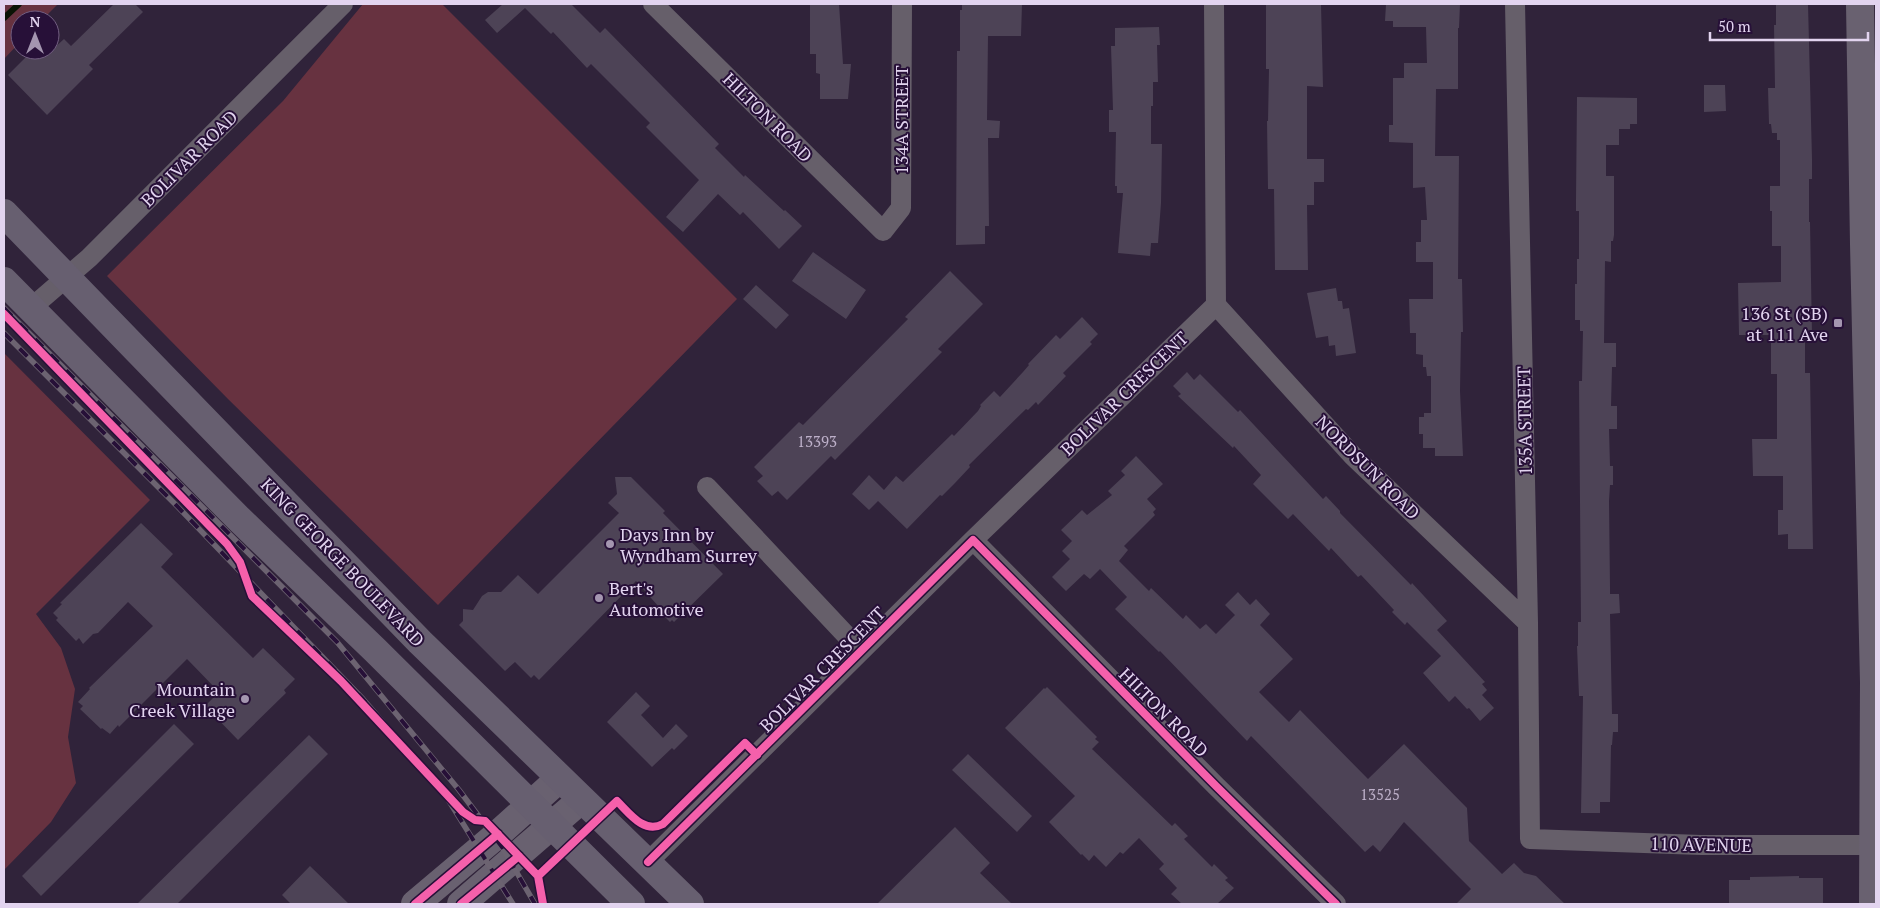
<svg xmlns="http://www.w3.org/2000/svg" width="1880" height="908" font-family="'PT Serif',serif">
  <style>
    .green { fill: #673240 }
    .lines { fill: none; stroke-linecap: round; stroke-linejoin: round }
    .stream { stroke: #0a1305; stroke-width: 6 }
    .building { fill: #4d4356 }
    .street { stroke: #665f6a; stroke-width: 20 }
    .secondary { stroke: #696170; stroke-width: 28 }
    .primary { stroke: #675f70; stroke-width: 28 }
    .rail-casing { stroke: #6c6371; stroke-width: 5.5 }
    .rail { stroke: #271038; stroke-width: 4; stroke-dasharray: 11; stroke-linecap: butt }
    .cycleway-casing { stroke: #271038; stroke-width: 11 }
    .cycleway { stroke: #f560ab; stroke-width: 8 }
    .poi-dot { fill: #a496b0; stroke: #271038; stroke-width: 2 }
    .labels { text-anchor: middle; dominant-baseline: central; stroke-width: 4; stroke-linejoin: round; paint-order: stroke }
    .number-label { font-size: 15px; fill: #bdb0c9 }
    .street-label { font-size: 18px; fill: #e2d4ef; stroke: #271038 }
    .poi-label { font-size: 18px; fill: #e2d4ef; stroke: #271038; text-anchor: end }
  </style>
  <rect width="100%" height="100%" fill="#30233a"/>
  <path class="green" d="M4 4H58L42 20H20V42L4 59Z
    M363 4H442L737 299 438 605 228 399 107 276 283 101Z
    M4 353 150 500 36 614 61 648 75 689 68 737 76 783 51 822 4 870Z"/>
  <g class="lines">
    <path class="stream" d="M4 18 19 4"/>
  </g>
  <path class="building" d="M114 4H135L143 12 89 65 93 69 47 115 8 75 33 50H52L64 39 71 46Z
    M503 4H571L600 33 605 28 719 144 715 148 744 177 745 175 784 211 785 210 802 226 779 249 743 212 740 215 718 194 683 232 666 217 699 180 646 127 650 123 591 64 587 68 553 32 551 34 525 8 497 33 485 20Z
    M810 4H839L843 64H851L848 99H820V74L816 73V54H810Z
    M962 4H1022L1021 36H988L987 120 1000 121 999 138H988L989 226H985V244L956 245 957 51H960V10H962Z
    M1266 4H1321L1323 87 1307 86V159H1324V182H1314V205H1307L1308 270H1275L1274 189H1268L1267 121H1268L1269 69H1266Z
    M1386 4H1460L1459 28H1458V89H1436L1435 156H1459L1458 279H1462L1463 332H1461L1460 391 1463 456H1435V448H1423V434H1419V417H1424V413H1431V376H1427L1426 367H1423V355L1416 354V333H1410L1409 299H1433V262H1416V242H1421V220H1427L1425 187 1413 188V143L1389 142V125H1393V78H1404V63H1427L1426 27H1393V21H1385Z
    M1776 4H1808L1812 159V179H1809V222H1810L1812 335H1805V373H1810L1813 549H1788V534L1778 535V510H1783V476H1753L1752 439H1777V374H1771V335H1739L1738 283 1781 282V246H1772V211H1770V186H1780V140H1777V133H1772L1771 124H1769L1768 88H1775L1774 25H1776Z
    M1159 27 1160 45H1157L1158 82H1153V106H1151V144H1162L1161 203 1158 243H1151L1150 256 1118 253 1123 193H1117V186H1115L1116 132H1109V110H1113L1111 46H1115V28Z
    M1704 85H1725L1726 111 1704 112Z
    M1577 97 1637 98V124H1630V129H1619V145H1606V176H1614V235L1613 241H1611V262L1605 261 1604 343H1616V367H1612L1611 406H1617V429H1609L1610 466H1613V485H1610L1609 501 1610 587V594H1619L1620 613 1610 614 1612 714H1618V732H1613L1612 745H1611L1610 802H1600V813H1581L1583 696H1579L1577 646H1578V622H1581L1579 381H1582L1583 331H1580V320H1575V284H1577V259H1579V211H1576V199Z
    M813 252 866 290 846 319 792 281Z
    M950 271 983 304 938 349 942 352 835 460 831 456 787 500 778 491 772 496 757 481 763 476 754 467 799 422 803 425 908 319 905 317Z
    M756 285 789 315 776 329 743 299Z
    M1336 288 1338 301H1342L1343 309 1349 308 1356 353 1336 356 1335 345 1329 346 1328 336 1316 338 1307 293Z
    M1082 317 1098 334 1090 342 1092 344 1063 373 1066 376 1038 405 1036 402 1028 410 1026 409 969 465 970 467 955 483 942 496 940 495 907 529 878 501 869 510 852 494 869 475 884 490 896 476 903 482 952 434 954 436 978 411 981 406 980 405 994 391 1000 397 1023 372 1029 365 1028 364 1056 335 1060 339Z
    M1187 372 1194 380 1200 374 1238 412 1240 410 1323 499 1326 496 1340 511V513L1411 585 1412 583 1447 621 1437 630 1485 682 1482 684 1487 690 1482 695 1494 708 1480 721 1469 708 1467 709 1455 696 1449 702 1423 673 1441 656 1407 622 1405 625 1392 612 1394 610 1361 575 1358 577 1331 548 1329 551 1293 514 1288 519 1253 484 1261 475 1234 446 1233 448 1178 396 1181 394 1173 386Z
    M1136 456 1163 484 1147 499 1156 509 1153 512 1155 515 1124 546 1128 550 1119 561 1149 591 1151 588 1183 619 1186 615 1200 629 1206 624 1216 634 1235 615 1225 605 1238 592 1250 605 1256 599 1270 614 1260 625 1293 659 1259 692 1289 722 1300 710 1368 779 1404 744 1467 808 1469 841 1502 874 1514 863 1524 873 1536 876 1565 904H1456L1471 889 1404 822 1380 852 1373 845 1365 852 1251 736 1247 741 1160 651 1159 652 1115 609 1127 597 1100 569 1090 579 1084 574 1066 591 1052 577 1070 559 1062 551 1072 541 1061 530 1082 510 1087 515 1112 495 1108 491 1125 475 1121 471Z
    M615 477H631L665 511 663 513 723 574 674 622 672 620 670 622 657 609 659 607 636 581 539 680 534 675 531 678 515 662 505 671 459 625 463 621V609L473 610 482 596 488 592H501L518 575 538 594 619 513 608 503 617 494Z
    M141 523 173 554 161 567 253 658 263 648 295 679 284 690 286 693 238 740 205 706 219 692 187 659 119 727 118 725 110 734 102 728 101 729 80 709 83 706 78 702 90 689 89 688 153 626 128 602 98 633 93 634 83 644 79 638 76 641 56 620 58 618 53 613 62 604 60 603Z
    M1047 687 1097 737 1095 739 1099 742 1092 749 1172 826 1175 823 1188 836 1184 839 1212 867 1214 864 1228 878 1225 880 1234 888 1217 904H1182L1171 894 1177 888 1159 869 1164 864 1139 838 1123 854 1120 852 1106 867 1094 855 1089 861 1082 854 1081 855 1049 822 1075 796 1005 728 1044 688 1045 689Z
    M636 692 650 706 641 715 663 738 676 724 688 736 674 750 672 748 652 767 607 722Z
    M174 724 194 744 41 896 22 876Z
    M309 735 328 754 177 904H137Z
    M968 754 1032 816 1017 832 952 770Z
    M955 827 990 863 980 873 1012 904H877Z
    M310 866 349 904H291L282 895Z
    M1799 876V878H1823V904H1729V880H1750V877Z"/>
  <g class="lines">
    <path class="street" d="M653 4 883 231 901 208 902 4
      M1515 4 1528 623 1530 839 1701 845H1872
      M1216 305 1353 456 1528 623
      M31 308 89 258 343 4
      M707 487 861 651
      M973 540 1216 786 1336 904
      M648 862 973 540 1216 305 1214 4"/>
    <path class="secondary" d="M1860 4 1864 244 1874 682 1873 904
      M415 904 498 834 559 779
      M461 904 581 800"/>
    <path class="primary" d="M4 213 420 642 690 904
      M4 281 238 518 375 650 631 904"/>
    <g class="rail-casing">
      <path id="rail" d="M4 308 337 642 459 790 502 847 535 904
        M4 333 176 505 363 699 444 793 513 904"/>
    </g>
    <use href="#rail" class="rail"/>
    <g class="cycleway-casing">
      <path id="cycleway" d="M4 314 227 544 240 562 252 596 341 681 463 812 475 820 485 821 538 876 543 904
        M648 862 973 540 1216 786 1336 904
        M538 876 617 801C630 814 644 834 663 824L745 743 757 755
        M415 904 498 834
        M461 904 519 856"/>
    </g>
    <use href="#cycleway" class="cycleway"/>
  </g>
  <g class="poi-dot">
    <rect x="1833" y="318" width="10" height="10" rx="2.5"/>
    <circle cx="610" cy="544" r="5"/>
    <circle cx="599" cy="598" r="5"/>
    <circle cx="245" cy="699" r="5"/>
  </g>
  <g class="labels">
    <g class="number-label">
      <text x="817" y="441">13393</text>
      <text x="1380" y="794">13525</text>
    </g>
    <g class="street-label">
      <text transform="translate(768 117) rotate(45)">HILTON ROAD</text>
      <text transform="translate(901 120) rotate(-90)">134A STREET</text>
      <text transform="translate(189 158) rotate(-45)">BOLIVAR ROAD</text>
      <text transform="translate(1124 393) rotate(-44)">BOLIVAR CRESCENT</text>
      <text transform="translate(1524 421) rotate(-91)">135A STREET</text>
      <text transform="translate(1368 467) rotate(45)">NORDSUN ROAD</text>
      <text transform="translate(343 562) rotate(46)">KING GEORGE BOULEVARD</text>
      <text transform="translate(822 669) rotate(-45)">BOLIVAR CRESCENT</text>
      <text transform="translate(1164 712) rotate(45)">HILTON ROAD</text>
      <text transform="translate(1701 844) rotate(1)">110 AVENUE</text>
    </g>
    <g class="poi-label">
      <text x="1828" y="313">136 St (SB)<tspan x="1828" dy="21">at 111 Ave</tspan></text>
      <text x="620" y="534" text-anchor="start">Days Inn by<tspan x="620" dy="21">Wyndham Surrey</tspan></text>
      <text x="609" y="588" text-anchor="start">Bert's<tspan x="609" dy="21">Automotive</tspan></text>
      <text x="235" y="689">Mountain<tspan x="235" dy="21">Creek Village</tspan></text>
    </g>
  </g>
  <rect width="1880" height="908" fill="none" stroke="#e2d4ef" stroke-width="10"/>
  <g transform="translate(35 35)"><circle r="24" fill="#271038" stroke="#725e81"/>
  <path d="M0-4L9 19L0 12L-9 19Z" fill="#a496b0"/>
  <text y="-8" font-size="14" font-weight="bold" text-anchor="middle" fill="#e2d4ef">N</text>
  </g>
  <path d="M1710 32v8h158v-8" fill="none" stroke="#e2d4ef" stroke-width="2.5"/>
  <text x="1718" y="32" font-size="15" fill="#e2d4ef" stroke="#271038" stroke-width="4" paint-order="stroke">50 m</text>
</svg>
